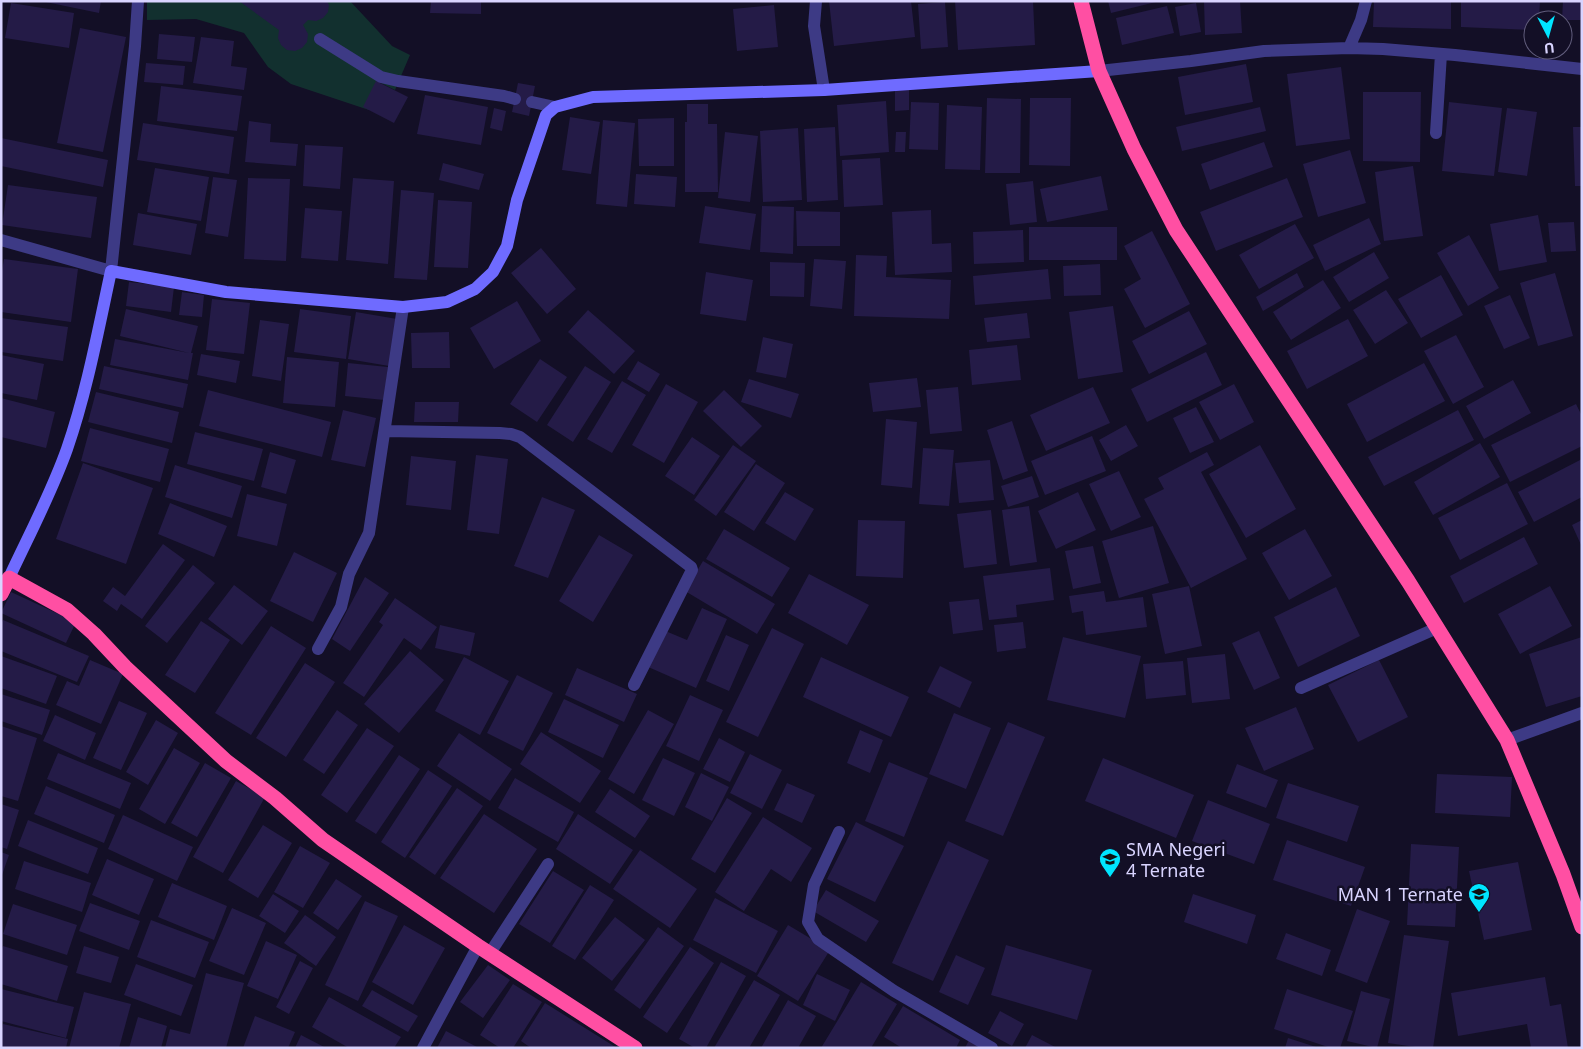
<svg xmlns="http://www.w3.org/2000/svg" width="1583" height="1049" font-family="'Noto Sans',sans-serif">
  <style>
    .green { fill: #12302f }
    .building { fill: #241b47 }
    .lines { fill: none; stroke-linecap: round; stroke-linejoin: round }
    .lane { stroke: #3d3a85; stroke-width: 12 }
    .street { stroke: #3d3a85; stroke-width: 12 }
    .secondary { stroke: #6f6bff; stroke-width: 12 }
    .highway { stroke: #ff4fa3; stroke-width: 15 }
    .labels { text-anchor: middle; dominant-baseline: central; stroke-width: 5; stroke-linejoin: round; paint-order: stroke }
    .poi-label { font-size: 18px; fill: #d9d4ff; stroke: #130f26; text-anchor: start }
  </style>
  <rect width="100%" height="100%" fill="#130f26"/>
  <path class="green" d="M147 1H350L392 46 410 55 395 90 377 81 369 110 291 84 268 67 244 33 196 19 147 20Z"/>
  <path class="building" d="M41 1H101L99 13Z
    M239 1H327L329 5 328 12 323 18 316 21 308 20 303 25 308 34 307 42 302 48 295 51 287 50 281 45 278 38 279 30Z
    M431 1H481V14L430 13Z
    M829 1H911L915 37 834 46Z
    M955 1H1033L1035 45 958 50Z
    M1108 1H1156V2L1111 13Z
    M1204 1H1240L1242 33 1205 35Z
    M1374 1H1451V29L1373 27Z
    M1461 1H1540L1539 20H1533V30L1461 27Z
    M1563 1H1582V20H1562Z
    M945 2 948 47 921 49 918 4Z
    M11 3 74 13 69 48 5 38Z
    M1196 3 1201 32 1180 36 1175 7Z
    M774 5 778 47 737 51 733 9Z
    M1167 6 1174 33 1122 45 1116 18Z
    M80 28 126 37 103 152 57 143Z
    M159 34 195 37 192 62 157 59Z
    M201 37 234 41 231 66 247 68 244 90 193 83Z
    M1546 50H1563V55L1546 54Z
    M146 63 185 66 183 85 144 82Z
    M1246 64 1253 102 1185 115 1178 77Z
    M1341 67 1350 139 1296 146 1287 74Z
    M376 81 408 97 394 123 363 107Z
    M518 83 535 86 529 116 512 112Z
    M909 85V110L895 111V86Z
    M161 86 242 96 237 131 157 121Z
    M1363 92H1421L1420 162 1363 161Z
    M425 95 488 107 481 145 417 134Z
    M987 98 1021 99 1020 173H985Z
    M1030 98H1071L1070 166 1029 165Z
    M886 101 889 152 840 156 837 105Z
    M911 102 939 103 938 150 909 149Z
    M1449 102 1502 108 1494 176 1442 171Z
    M687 104H708V124H717L718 192H685V122H687Z
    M947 105 982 107 980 170 945 169Z
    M1260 107 1266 131 1182 151 1176 127Z
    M494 108 506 111 502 131 490 128Z
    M1507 108 1537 112 1527 176 1498 172Z
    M570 117 600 122 591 174 562 170Z
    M674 118V166H639L638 119Z
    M603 120 635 123 627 207 596 204Z
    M249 121 271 124 270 142 298 144 296 166 245 162Z
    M143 123 234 137 229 174 137 160Z
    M835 127 838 200 807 202 804 129Z
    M1573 127H1582V186H1575Z
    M798 128 802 200 763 202 760 131Z
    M725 132 758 136 750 202 718 198Z
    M896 132H906L905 152H895Z
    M1 138 108 160 103 187 1 166Z
    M1264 142 1273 167 1210 190 1201 164Z
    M305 145 343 147 340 189 303 186Z
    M1350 150 1366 203 1318 217 1303 164Z
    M880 158 883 205 844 207 842 160Z
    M443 163 484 174 479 190 439 180Z
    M1413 166 1423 236 1384 241 1375 172Z
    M155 168 209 177 201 221 147 212Z
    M636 174 677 177 675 207 634 204Z
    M1101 176 1108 210 1047 222 1040 189Z
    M213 177 237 180 228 237 205 233Z
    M248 178 290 179 286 261 244 259Z
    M353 178 394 181 388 264 346 260Z
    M1287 178 1303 217 1216 251 1200 212Z
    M1033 181 1037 222 1010 225 1006 184Z
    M8 185 97 197 91 238 2 225Z
    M401 190 434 193 427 280 394 278Z
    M438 200 472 202 468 268 434 267Z
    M705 206 756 214 750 250 699 243Z
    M762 206 794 207 793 254 760 252Z
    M305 208 342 211 338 261 301 258Z
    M931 210 932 244 951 243 952 272 895 275 892 212Z
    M796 211 840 212V246H797Z
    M138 213 197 224 191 255 133 245Z
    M1538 215 1547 262 1499 271 1490 224Z
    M1369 218 1381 244 1325 271 1313 245Z
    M1574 222 1576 251 1551 252 1548 223Z
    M1295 224 1314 258 1259 289 1239 255Z
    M1029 227H1117V260H1029Z
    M1023 230 1024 262 974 264 973 232Z
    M1152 231 1190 304 1145 328 1124 289 1141 279 1124 246Z
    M1469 235 1499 288 1468 306 1437 253Z
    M541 248 576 289 547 314 511 273Z
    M1374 252 1389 278 1349 302 1333 277Z
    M856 255 887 256 886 277 951 280 949 319 854 316Z
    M4 259 78 269 71 322 1 312V277Z
    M814 259 846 261 842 309 810 306Z
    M770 262 805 263 804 297 770 296Z
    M1100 264 1101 295 1064 296 1063 266Z
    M1048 269 1051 299 975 305 973 276Z
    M706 272 753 280 746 321 700 314Z
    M1297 273 1304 287 1263 311 1256 297Z
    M1555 273 1573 336 1538 346 1520 283Z
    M1441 275 1463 315 1421 338 1398 299Z
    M1323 280 1341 308 1291 340 1273 312Z
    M129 282 174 287 171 312 126 306Z
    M1386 290 1408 323 1375 344 1353 310Z
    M182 292 204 295 202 317 179 315Z
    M1510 295 1530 338 1504 349 1484 306Z
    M212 299 250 303 244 354 206 350Z
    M517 301 541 341 494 369 470 328Z
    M1113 306 1123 372 1078 379 1069 312Z
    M126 309 198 326 191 353H193L188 380 110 365 115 339 189 353 120 336Z
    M300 309 351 316 346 359 294 352Z
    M588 310 635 351 614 374 568 332Z
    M1189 311 1207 344 1149 374 1132 341Z
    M356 312 397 319 389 366 348 359Z
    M1027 313 1030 338 987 342 984 318Z
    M1 318 68 327 63 361 1 352Z
    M1348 319 1368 356 1307 389 1287 351Z
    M260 320 289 324 281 381 252 376Z
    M449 332 450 368H412L411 333Z
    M1456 335 1484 387 1453 404 1424 351Z
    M763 337 793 344 786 378 756 372Z
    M1017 345 1021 380 972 385 969 350Z
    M1206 352 1222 385 1147 422 1131 389Z
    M201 354 240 361 236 383 197 375Z
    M1 355 44 364 37 400 1 393Z
    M287 357 339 362 335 407 283 403Z
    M540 359 567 377 537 422 510 404Z
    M638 361 660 374 649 392 627 379Z
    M348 363 388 367 384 400 345 396Z
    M1424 363 1445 401 1367 442 1347 404Z
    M104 366 188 384 183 408 99 389Z
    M585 366 611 382 573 442 547 425Z
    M917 378 921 407 873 412 869 383Z
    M749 379 799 394 791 418 741 402Z
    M1513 380 1531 413 1484 439 1466 406Z
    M622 381 646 395 612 453 587 439Z
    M666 384 698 402 664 463 632 445Z
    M1234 384 1254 422 1220 440 1199 402Z
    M958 387 962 431 930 434 926 390Z
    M1093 387 1110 423 1046 451 1030 415Z
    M208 390 331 422 322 457 199 426Z
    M724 390 762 426 741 447 703 411Z
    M96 392 179 412 172 443 88 422Z
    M1 398 55 412 46 448 1 437Z
    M415 402H459L458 422H414Z
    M1576 404 1582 416V446L1510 482 1491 445Z
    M1196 407 1214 442 1190 453 1173 418Z
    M343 410 376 418 365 467 331 460Z
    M1458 410 1474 440 1384 486 1368 457Z
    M886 419 917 422 912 488 881 485Z
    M1012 421 1028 471 1003 480 987 430Z
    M1126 425 1138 446 1111 461 1099 440Z
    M90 428 169 449 160 482 81 461Z
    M195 432 263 449 254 481 187 464Z
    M1092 436 1106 471 1045 495 1031 461Z
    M692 437 720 456 694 495 665 476Z
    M1480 443 1500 477 1433 515 1414 482Z
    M733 445 756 461 716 516 694 500Z
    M1260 445 1296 509 1246 538 1209 474Z
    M923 448 954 450 949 506 919 504Z
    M270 452 296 460 286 494 261 487Z
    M1207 452 1214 465 1201 472 1247 559 1191 588 1144 499 1164 489 1158 478Z
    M476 455 508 459 499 534 467 530Z
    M411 456 456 461 451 510 406 505Z
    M1582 459V497L1534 522 1518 492Z
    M990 460 994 500 959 503 955 463Z
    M83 463 153 488 126 564 56 539Z
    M756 464 785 483 754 531 724 512Z
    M175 465 242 486 232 518 165 497Z
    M1119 471 1141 517 1111 531 1089 484Z
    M1032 476 1039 497 1008 507 1001 486Z
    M1507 483 1528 524 1460 560 1438 518Z
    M785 492 814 509 795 541 765 523Z
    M1078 492 1096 530 1056 549 1038 511Z
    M247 494 287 504 277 546 237 536Z
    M542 497 575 510 548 578 514 566Z
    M170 503 227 526 214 557 158 534Z
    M1029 506 1037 562 1010 566 1002 510Z
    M991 510 997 564 964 568 957 514Z
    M858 520 905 521 903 578 856 576Z
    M1582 520V547L1572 525Z
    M1153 526 1169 583 1119 598 1102 541Z
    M724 529 790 568 772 597 706 559Z
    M1305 529 1332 576 1289 600 1262 553Z
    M599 535 633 555 593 622 559 601Z
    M1524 537 1538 564 1464 603 1450 576Z
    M163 544 185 560 142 619 121 604 117 611 103 601 113 587 125 596Z
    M1093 546 1101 583 1073 589 1065 551Z
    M294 552 337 573 313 622 270 601Z
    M703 561 775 604 757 634 685 591Z
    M193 565 215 583 167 643 145 626Z
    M1050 568 1054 600 1016 605 1017 617 989 620 983 576Z
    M809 574 869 605 847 645 788 613Z
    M365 577 389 593 350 651 332 639Z
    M234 585 268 611 242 645 208 619Z
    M1189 586 1202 646 1165 654 1152 594Z
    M1550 586 1572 626 1520 654 1498 614Z
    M1336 587 1360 636 1298 667 1274 617Z
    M1104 591 1106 602 1143 597 1147 627 1086 635 1083 611 1072 613 1069 596Z
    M11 592 76 622 66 643 1 613Z
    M395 598 437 627 421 650 404 638 364 697 343 683 383 625 379 622Z
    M979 599 983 630 953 634 949 602Z
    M702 608 727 619 696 688 646 666 663 630 687 640Z
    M3 620 89 656 77 682 1 651V624Z
    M201 621 230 640 195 693 165 675Z
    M1023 622 1026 648 997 652 994 625Z
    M440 625 475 633 470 656 435 648Z
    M271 626 306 648 251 735 215 713Z
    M772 628 804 644 758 737 726 722Z
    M1259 631 1280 678 1254 690 1232 643Z
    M726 635 749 645 729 691 706 681Z
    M1063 637 1141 656 1125 718 1047 700Z
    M1582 637V696L1546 707 1529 654Z
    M410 651 444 680 399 733 364 704Z
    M1225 654 1230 699 1192 703 1187 658Z
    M1 656 57 676 46 704 1 688Z
    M464 657 509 681 480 735 435 711Z
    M821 657 909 697 891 737 803 697Z
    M90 660 123 674 101 724 56 705 67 681 79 686Z
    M1379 660 1408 717 1358 742 1328 685Z
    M1183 661 1186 695 1146 699 1143 664Z
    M305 663 335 682 286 757 256 738Z
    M940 666 972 682 960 708 927 692Z
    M577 668 637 694 624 722 565 695Z
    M517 675 553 693 523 751 487 733Z
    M1 694 50 710 42 735 1 721Z
    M690 695 723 710 699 761 666 746Z
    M564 699 619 725 603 758 548 732Z
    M119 701 147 713 121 770 93 758Z
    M1296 707 1314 749 1264 771 1245 728Z
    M337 710 358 725 324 774 303 760Z
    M648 710 674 724 634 794 608 779Z
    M954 713 991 728 966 789 929 774Z
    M55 715 96 733 85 760 43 741Z
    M156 720 178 733 148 785 126 772Z
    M1008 722 1045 737 1003 836 965 821Z
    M1 726 37 738 18 801 1 796Z
    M367 728 394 746 347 813 321 795Z
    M860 730 883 740 870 773 847 763Z
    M541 732 601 771 580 803 520 764Z
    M459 733 512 769 490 801 437 766Z
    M719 738 745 752 730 782 703 769Z
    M174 748 200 763 165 824 139 809Z
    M58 753 131 783 120 809 47 779Z
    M750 754 782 770 762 809 730 793Z
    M399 755 420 769 376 834 355 821Z
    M663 758 695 773 674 816 642 800Z
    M1103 758 1194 795 1176 838 1085 801Z
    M889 762 928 778 904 837 865 821Z
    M205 763 231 778 197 837 171 823Z
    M1237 764 1278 780 1266 808 1226 793Z
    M428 770 452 786 405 858 381 842Z
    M701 773 729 787 712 821 685 807Z
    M1437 774 1512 777 1510 817 1435 813Z
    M515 778 574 812 558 842 498 808Z
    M236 781 265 797 223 873 193 857Z
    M787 783 815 795 802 823 774 810Z
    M1288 783 1359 806 1347 842 1276 818Z
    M46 786 115 815 104 843 34 814Z
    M457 788 483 806 435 875 409 857Z
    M610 789 650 816 635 838 595 812Z
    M727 798 752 813 715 873 691 859Z
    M1208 800 1270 824 1254 864 1192 841Z
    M1 804 19 810 7 849 1 847Z
    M484 814 537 849 494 913 440 878Z
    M578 814 633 850 610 884 556 849Z
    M123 815 193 847 177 881 108 849Z
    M763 817 812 848 791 882 771 869 744 911 715 892Z
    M28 820 98 848 88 874 18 846Z
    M856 822 904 846 875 902 827 879Z
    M263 825 292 843 258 898 228 880Z
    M1287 840 1365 867 1351 906 1273 880Z
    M948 841 989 860 933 981 892 963Z
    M1411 844 1459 847 1455 927 1407 925Z
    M300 846 330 863 303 908 274 892Z
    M640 850 697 889 670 928 613 889Z
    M1 852 9 855 2 875H1Z
    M107 859 154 879 139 915 92 895Z
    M24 861 91 883 82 912 15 889Z
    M1518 862 1532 930 1484 940 1469 871Z
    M553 871 584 890 550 943 519 924Z
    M336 879 362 896 338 930 313 913Z
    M172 883 227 906 214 940 158 917Z
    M590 885 614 900 575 960 552 946Z
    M826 890 879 921 866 942 813 911Z
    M273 894 299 911 285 933 259 916Z
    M1193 894 1256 915 1247 944 1184 922Z
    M715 898 778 931 756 973 693 940Z
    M365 901 398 916 358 1001 325 985Z
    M90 903 140 921 129 950 79 931Z
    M13 904 77 925 67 955 3 934Z
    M232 908 266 923 244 975 209 961Z
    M1357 909 1390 921 1367 983 1335 971Z
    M305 915 336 937 316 966 284 943Z
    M615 917 645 940 612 981 582 958Z
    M151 920 209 942 195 978 137 957Z
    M404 925 445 948 413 1005 372 982Z
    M788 925 830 950 798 1001 757 976Z
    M658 927 684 946 640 1009 614 990Z
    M1286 933 1331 950 1322 976 1276 959Z
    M1404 935 1449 941 1433 1048H1422L1388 1043Z
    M266 941 297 955 278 999 247 986Z
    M1006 945 1092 970 1077 1020 991 995Z
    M3 946 68 966 57 1001 1 984V951Z
    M84 946 119 957 111 983 76 973Z
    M690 947 714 963 667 1033 643 1017Z
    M956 955 985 968 968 1005 939 992Z
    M300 961 313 968 289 1014 276 1007Z
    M721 962 746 976 706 1048H695L679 1039Z
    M136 964 193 985 181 1016 124 995Z
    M488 965 510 980 483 1018 460 1002Z
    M206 973 244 983 226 1048H165L170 1029 190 1034Z
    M817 974 850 990 835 1021 803 1005Z
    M1545 977 1550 1006 1561 1004 1568 1048H1531L1527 1024 1458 1036 1451 993Z
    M754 980 780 995 749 1048H714Z
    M861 982 897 1004 871 1048H821Z
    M513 984 542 1002 513 1048H500L480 1035Z
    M1 989 74 1007 66 1038 1 1021Z
    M1287 989 1353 1011 1340 1048H1331L1274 1029Z
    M372 990 418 1016 408 1032 362 1006Z
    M1361 991 1390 999 1377 1048 1347 1041Z
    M84 992 131 1004 119 1048H69Z
    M329 997 401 1037 394 1048H349L312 1027Z
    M788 1000 816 1016 798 1048H761Z
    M545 1003 617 1048H531L521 1041Z
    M903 1006 960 1040 956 1048H902L884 1037Z
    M1000 1011 1024 1024 1012 1046 988 1033Z
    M255 1016 295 1032 288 1048H243Z
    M138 1017 167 1026 161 1048H129Z
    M3 1024 68 1039 66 1048H1V1033Z
    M446 1031 479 1048H437Z
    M301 1035 326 1048H295Z
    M1032 1035 1057 1048H1025Z
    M1288 1038 1316 1047V1048H1285Z
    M969 1040 984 1048H965Z"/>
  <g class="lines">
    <path class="lane" d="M320 39 381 77 398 81 504 96 515 99
      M532 102 555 107
      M1301 688 1437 628"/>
    <path class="street" d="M816 1 814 26 824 90
      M1349 48 1361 20 1366 1
      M1099 71 1191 61 1264 51 1349 48 1383 49 1455 55 1582 69
      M1436 133 1441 54
      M1 240 111 271 135 46 138 1
      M386 431 500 433 511 434 520 437 691 567 692 570 634 685
      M318 649 341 607 349 574 369 533 403 307
      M1507 740 1582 713
      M839 832 814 885 808 922 818 939 894 991 992 1048
      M490 953 548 864
      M423 1048 478 946"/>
    <path class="secondary" d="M9 578C29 535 51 494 67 449 87 391 98 331 111 271L226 292 403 307 447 302 475 289 493 272 507 246 517 200 546 115 555 107 593 97 824 90 1099 71"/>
    <path class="highway" d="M1081 1 1099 71 1134 149 1176 230 1408 581 1507 740 1563 874 1582 927
      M1 594 9 578 67 610 94 634 125 667 226 761 275 798 323 840 478 946 635 1048"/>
  </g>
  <defs>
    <g id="school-pin" transform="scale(1.125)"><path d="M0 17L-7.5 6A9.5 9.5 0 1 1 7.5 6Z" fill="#00e5ff" stroke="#130f26"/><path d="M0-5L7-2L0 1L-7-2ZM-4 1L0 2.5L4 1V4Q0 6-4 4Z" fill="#111"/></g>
  </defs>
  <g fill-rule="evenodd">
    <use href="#school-pin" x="1110" y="859"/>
    <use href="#school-pin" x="1479" y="894"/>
  </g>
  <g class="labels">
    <g class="poi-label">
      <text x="1126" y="849">SMA Negeri<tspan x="1126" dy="21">4 Ternate</tspan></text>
      <text x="1463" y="894" text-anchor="end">MAN 1 Ternate</text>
    </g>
  </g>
  <rect width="1583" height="1049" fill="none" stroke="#d9d4ff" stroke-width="5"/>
  <g transform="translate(1548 35) rotate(174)"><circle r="24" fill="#130f26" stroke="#625e7d"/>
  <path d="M0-4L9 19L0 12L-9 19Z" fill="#00e5ff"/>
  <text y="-8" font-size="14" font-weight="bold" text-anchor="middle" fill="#d9d4ff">U</text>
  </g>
</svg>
